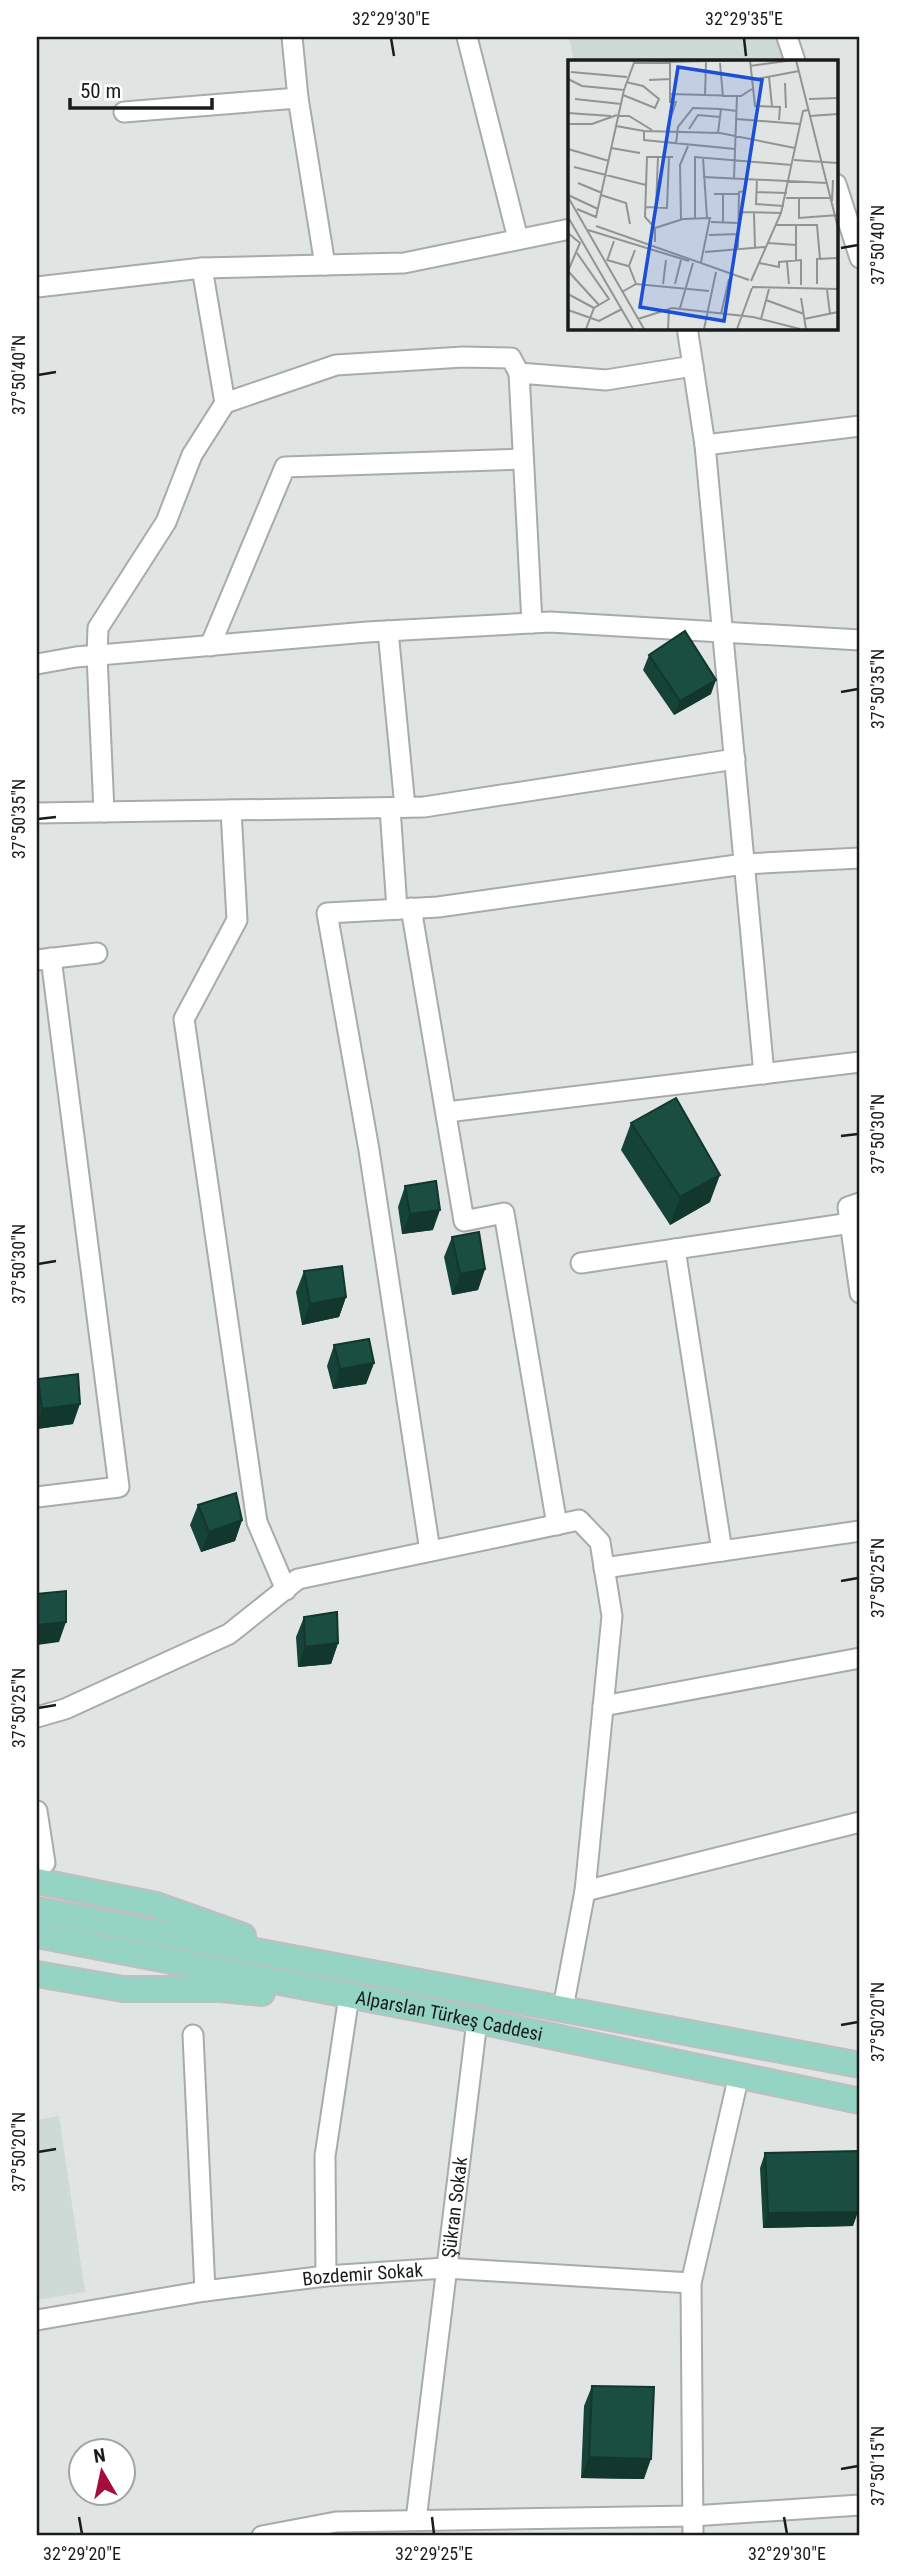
<svg xmlns="http://www.w3.org/2000/svg" width="897" height="2573" font-family="'Roboto Condensed',sans-serif">
  <style>
    .built { fill: #cddad5 }
    .lines { fill: none; stroke-linecap: round; stroke-linejoin: round }
    .minor-casing { stroke: #a7aba9; stroke-width: 23 }
    .major-casing { stroke: #bfbfbf; stroke-width: 28 }
    .minor { stroke: #fff; stroke-width: 19 }
    .major { stroke: #95d3c2; stroke-width: 24 }
    .wall { fill: #164337 }
    .shaded-wall { fill: #12372d }
    .building { fill: #194e40; stroke: #12372d; stroke-width: 2 }
    .ticks { fill: none; stroke: #1a1c1b; stroke-width: 2.5 }
    .labels { text-anchor: middle; dominant-baseline: central; stroke-width: 7; stroke-linejoin: round; paint-order: stroke }
    .street-label { font-size: 19px; fill: #1a1c1b; stroke: #fff }
    .inset-road { fill: none; stroke: #919493; stroke-width: 2 }
    .view { fill: #1d4ed8; fill-opacity: 0.15; stroke: #1d4ed8; stroke-width: 3.5 }
    .inset-edge { fill: none; stroke: #1a1c1b; stroke-width: 3.5 }
    .neatline { fill: none; stroke: #1a1c1b; stroke-width: 2.5 }
    .ticks-label { font-size: 18px; text-anchor: middle; fill: #1a1c1b }
  </style>
  <rect width="100%" height="100%" fill="#e0e4e3"/>
  <path class="built" d="M569 37H776L783 61H574Z
    M59 2116 85 2292 37 2300V2120Z"/>
  <g class="lines">
    <g class="minor-casing">
      <g id="minor">
        <path d="M292 37 298 98 325 265"/>
        <path d="M467 37 518 239"/>
        <path d="M787 37 795 61"/>
        <path d="M124 112 298 98"/>
        <path d="M836 184 860 258"/>
        <path d="M202 268 225 403"/>
        <path d="M37 287 202 268 404 263 570 229"/>
        <path d="M687 327 705 445 764 1074"/>
        <path d="M705 445 860 426"/>
        <path d="M532 623 519 373 606 380 693 366"/>
        <path d="M388 631 405 807"/>
        <path d="M210 646 285 467 523 459"/>
        <path d="M37 664 76 657 367 632 550 622 860 640"/>
        <path d="M390 808 397 909"/>
        <path d="M231 810 237 920 184 1019 257 1522 286 1590"/>
        <path d="M104 812 97 655 98 628 166 522 192 455 225 403 336 365 463 357 511 358 519 373"/>
        <path d="M37 813 424 807 735 759"/>
        <path d="M411 908 464 1221 504 1213 557 1525"/>
        <path d="M37 960 97 953"/>
        <path d="M447 1112 860 1062"/>
        <path d="M860 1203 848 1207 860 1293"/>
        <path d="M675 1249 722 1551"/>
        <path d="M581 1263 851 1223"/>
        <path d="M37 1497 119 1487 51 958"/>
        <path d="M430 1551 369 1150 327 913 438 907 744 864 860 858"/>
        <path d="M604 1568 860 1531"/>
        <path d="M603 1706 860 1658"/>
        <path d="M37 1717 65 1709 229 1634 298 1579 579 1520 600 1542 612 1616 585 1891 563 2008"/>
        <path d="M37 1811 45 1863"/>
        <path d="M585 1891 860 1822"/>
        <path d="M193 2035 205 2291"/>
        <path d="M326 2276 325 2156 347 2009"/>
        <path id="s1" d="M37 2320 205 2291 326 2276 445 2268 691 2283"/>
        <path id="s2" d="M416 2520 477 2021"/>
        <path d="M262 2536 336 2522 692 2516 860 2505"/>
        <path d="M693 2536 691 2283 739 2075"/>
      </g>
    </g>
    <g class="major-casing">
      <g id="major">
        <path d="M37 1881 156 1905 243 1936"/>
        <path d="M37 1910 860 2065"/>
        <path id="s3" d="M37 1935 436 2012 860 2101"/>
        <path d="M37 1974 123 1989H221L262 1993"/>
      </g>
    </g>
    <use href="#minor" class="minor"/>
    <use href="#major" class="major"/>
  </g>
  <path class="wall" d="M649 655 711 694 674 715 643 670Z
    M631 1123 710 1202 670 1225 621 1150Z
    M405 1186 433 1230 402 1234 398 1207Z
    M452 1237 485 1269 478 1290 452 1295 444 1257Z
    M304 1271 346 1297 339 1317 302 1325 296 1292Z
    M334 1345 374 1363 366 1384 333 1389 327 1366Z
    M38 1379 73 1424 37 1429V1382Z
    M198 1505 242 1520 235 1541 201 1552 190 1525Z
    M304 1617 338 1643 331 1664 298 1667 296 1637Z
    M765 2153 853 2226 763 2228 760 2168Z
    M592 2386 644 2479 581 2478 584 2406Z"/>
  <path class="shaded-wall" d="M716 680 711 694 674 715 680 701Z
    M720 1175 710 1202 670 1225 680 1197Z
    M440 1210 433 1230 402 1234 410 1214Z
    M485 1269 478 1290 452 1295 460 1274Z
    M346 1297 339 1317 302 1325 310 1304Z
    M374 1363 366 1384 333 1389 340 1369Z
    M80 1404 73 1424 37 1429V1424L42 1409Z
    M242 1520 235 1541 201 1552 209 1532Z
    M66 1622 59 1642 37 1645V1625Z
    M338 1643 331 1664 298 1667 305 1647Z
    M858 2212 853 2226 763 2228 768 2213Z
    M589 2457 651 2459 644 2479 581 2478Z"/>
  <path class="building" d="M685 631 716 680 680 701 649 655Z
    M676 1098 720 1175 680 1197 631 1123Z
    M436 1181 440 1210 410 1214 405 1186Z
    M479 1232 485 1269 460 1274 452 1237Z
    M342 1266 346 1297 310 1304 304 1271Z
    M369 1339 374 1363 340 1369 334 1345Z
    M78 1374 80 1404 42 1409 38 1379Z
    M236 1493 242 1520 209 1532 198 1505Z
    M66 1591V1622L37 1625V1594Z
    M337 1612 338 1643 305 1647 304 1617Z
    M858 2151V2212L768 2213 765 2153Z
    M592 2386 654 2387 651 2459 589 2457Z"/>
  <path class="ticks" d="M391 38 394 56M744 38 746 56M841 248 858 245M38 375 56 372M841 692 858 689M38 819 56 817M841 1136 858 1134M38 1264 56 1261M841 1581 858 1578M38 1708 56 1705M841 2025 858 2022M38 2152 56 2149M841 2469 858 2466M79 2517 82 2534M432 2517 434 2534M784 2517 787 2534"/>
  <g class="labels">
    <g class="street-label">
      <text stroke="none"><textPath href="#s3" startOffset="420">Alparslan Türkeş Caddesi</textPath></text>
      <text stroke="none"><textPath href="#s2" startOffset="315">Şükran Sokak</textPath></text>
      <text stroke="none"><textPath href="#s1" startOffset="329">Bozdemir Sokak</textPath></text>
    </g>
  </g>
  <g transform="translate(568 60)">
    <rect width="270" height="270" fill="#e0e4e3"/>
    <path class="inset-road" d="M182 0 187 46 212 47 211 60M228 0 270 168M65 3 176 0M152 3 155 37M182 6 226 0M3 12 59 17M201 17 204 46M0 19 14 26 56 30M81 20 102 19M183 20 231 11M217 23 218 48M102 34 173 36 184 29M55 35 87 48 91 39 75 26 58 22M137 36 138 2M7 39 53 44M241 39 270 38M0 53 43 56M50 56H61L84 70M242 56 270 54M169 59 232 64M0 64H24L49 55M48 66 76 71 152 73 227 88M99 69 108 42H102V2M121 69 130 55 152 57M76 71V80L167 89M150 73 153 49 169 51M108 84 110 67 125 48 153 49M43 88 72 93M0 89 41 101M135 98 139 158M226 100 270 103M6 107 78 125M135 117 259 123M166 118 169 36M189 119 188 144 216 146M10 123 34 133M188 132 219 133M146 134H171M0 135 30 149M33 135 58 143 62 164M0 137 76 269M218 138H263M231 138V158L270 155M264 141 265 120M77 147 99 148 101 97M88 147 90 97M9 149 28 157 56 30 67 0M171 152 213 153M186 153 187 188M0 157 65 269M127 158V97L224 105M113 160 112 105 120 86M143 162 171 163M155 163V134M208 165H249L252 199M228 165V201M28 166 181 220M87 168 77 157 79 97H105M20 170 121 201M0 173 12 183 0 211M141 175 171 174M87 182V168L115 159 142 158 133 202M200 183 228 185M170 189 171 132 177 131 178 119M67 190 61 206 68 224M137 192 197 187M9 193 41 239 26 248 18 269M39 200 60 206M39 201 46 181M219 202 221 224M191 203 211 207V202L233 200V225M0 211 31 245M183 221 213 153 235 51 240 50M95 224 98 200M107 224 113 200M249 224V199L270 198M184 227 270 229M259 230 262 254M54 232 68 224 141 231M0 234 26 248M233 238 238 269M198 240 236 254M112 248 125 203M0 250 31 261 54 249M153 254 161 219M70 259 104 248 185 257 232 269M193 259 201 229M236 259 270 252M100 269 101 248M136 269 148 212M169 269 184 228"/>
    <path class="view" d="M110 7 194 20 156 261 72 247Z"/>
    <rect width="270" height="270" class="inset-edge"/>
  </g>
  <rect width="897" height="2573" fill="none" stroke="#ffffff" stroke-width="77"/>
  <g transform="translate(102 2472) rotate(351)"><circle r="33" fill="#ffffff" stroke="#a3a4a4" stroke-width="2"/>
  <path d="M0-5L12 26L0 18L-12 26Z" fill="#a60c3a"/>
  <text y="-10" font-size="19" font-weight="bold" text-anchor="middle" fill="#1a1c1b">N</text>
  </g>
  <path d="M70 98v10h142v-10" fill="none" stroke="#1a1c1b" stroke-width="3.5"/>
  <text x="80" y="98" font-size="21" fill="#1a1c1b" stroke="#ffffff" stroke-width="5" paint-order="stroke">50 m</text>
  <rect x="38" y="38" width="820" height="2496" class="neatline"/>
  <g class="ticks-label">
    <text x="391" y="25">32°29'30"E</text>
    <text x="744" y="25">32°29'35"E</text>
    <text transform="translate(878 245) rotate(-90)" y="6">37°50'40"N</text>
    <text transform="translate(19 375) rotate(-90)" y="6">37°50'40"N</text>
    <text transform="translate(878 689) rotate(-90)" y="6">37°50'35"N</text>
    <text transform="translate(19 819) rotate(-90)" y="6">37°50'35"N</text>
    <text transform="translate(878 1134) rotate(-90)" y="6">37°50'30"N</text>
    <text transform="translate(19 1264) rotate(-90)" y="6">37°50'30"N</text>
    <text transform="translate(878 1578) rotate(-90)" y="6">37°50'25"N</text>
    <text transform="translate(19 1708) rotate(-90)" y="6">37°50'25"N</text>
    <text transform="translate(878 2022) rotate(-90)" y="6">37°50'20"N</text>
    <text transform="translate(19 2152) rotate(-90)" y="6">37°50'20"N</text>
    <text transform="translate(878 2466) rotate(-90)" y="6">37°50'15"N</text>
    <text x="82" y="2560">32°29'20"E</text>
    <text x="434" y="2560">32°29'25"E</text>
    <text x="787" y="2560">32°29'30"E</text>
  </g>
</svg>
